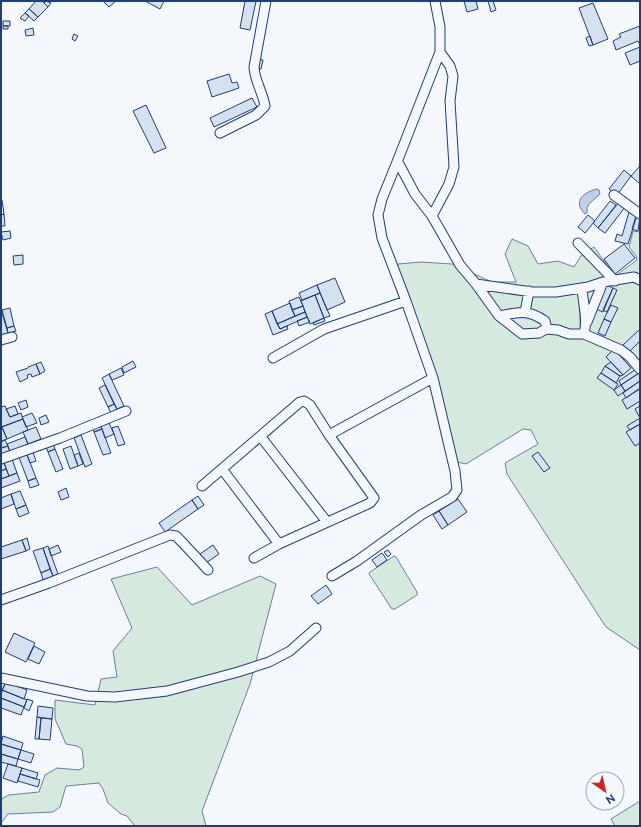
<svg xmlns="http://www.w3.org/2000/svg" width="641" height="827" font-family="Raleway,sans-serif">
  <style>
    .green { fill: #d7e8df; stroke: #687fa3 }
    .water { fill: #bed0e5; stroke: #687fa3 }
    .building { fill: #d5e0f0; stroke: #1d3f73 }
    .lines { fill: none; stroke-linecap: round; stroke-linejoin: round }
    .minor-casing { stroke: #1d3f73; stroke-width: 11 }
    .minor { stroke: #f4f7fb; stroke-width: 9 }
  </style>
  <rect width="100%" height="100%" fill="#f4f7fb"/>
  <path class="green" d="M633 231 640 232V650L606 627 507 474 505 463 538 444 531 430 523 429 466 464 457 462 397 270 398 264 421 262 452 264 492 282H516L505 254 512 239 528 246 538 264 558 261 574 267 581 256 594 247 615 276 637 260 636 256 629 247Z
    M394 556 396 557 417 592V595L395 609H392L369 574 370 572Z
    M157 567 192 605 260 576 276 584 250 684 202 811 206 826H135L127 816 121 814 108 803 103 789 99 783 66 786 60 807 53 812 8 814 1 823V799L9 795 39 792 45 775 57 768 79 770 84 767 82 749 77 746 66 744 55 719V700L95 705 101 679 117 677 113 651 132 628 111 579Z
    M640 801V826H615L611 819Z"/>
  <path class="water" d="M597 189 599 190 600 194 589 204 587 208V213L585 214C572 201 584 192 597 189Z"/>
  <path class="building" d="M36 1H42L48 7 38 17 29 9Z
    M46 1 51 3 48 7 44 3Z
    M103 1H116L109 7Z
    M145 1H164L160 9Z
    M245 1H256L250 30 240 28Z
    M464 1H476L478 9 467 12Z
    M488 1H493L496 10 491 12Z
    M593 3 608 39 593 45 579 8Z
    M29 9 38 17 34 21 25 13Z
    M25 13 29 16 25 21 20 18Z
    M3 21H10V26H3Z
    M3 26H8V29H3Z
    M640 26V45L638 41 616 50 613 41 621 37 619 34Z
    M33 28 34 35 26 36 25 30Z
    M74 34 78 36 75 41 72 39Z
    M590 36 593 45 589 46 586 38Z
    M640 47V61L630 65 625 53Z
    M257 59 263 60 261 69 255 68Z
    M229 74 232 83 237 82 239 88 212 97 207 81Z
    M252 98 257 107 214 127 210 118Z
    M146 105 166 148 154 153 133 111Z
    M640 166V184L631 176Z
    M624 170 631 176 617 195 609 189Z
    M2 200 4 214 1 215V201Z
    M610 201 616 205 598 228 593 223Z
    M620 201 626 206 605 233 598 228Z
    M629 212 637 215 628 244 615 241 617 234 622 236Z
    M4 214 5 226H1V215Z
    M588 215 595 221 585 233 578 227Z
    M636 216 640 217 638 231 632 229Z
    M10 231 11 238 3 240 1 232Z
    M624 244 635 258 615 274 604 259Z
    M23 255V264L14 265 13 256Z
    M335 278 345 302 327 310 317 285Z
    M317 285 320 293 302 300 299 293Z
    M606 285 613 288 603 312 596 309Z
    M613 288 617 290 607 312 603 310Z
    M320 293 330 316 324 318 315 295Z
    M315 295 324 318 310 324 301 301Z
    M299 297 303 306 292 310 289 301Z
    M290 303 295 316 277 324 272 311Z
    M611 305 618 308 611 322 604 319Z
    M303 306 305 312 295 316 292 310Z
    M10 308 14 326 7 328 2 310Z
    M1 310 8 333 1 335Z
    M272 311 280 329 287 326 288 329 273 335 265 314Z
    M305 312 307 317 280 329 277 324Z
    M307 317 310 322 299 326 297 321Z
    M324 318 325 321 314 325 313 323Z
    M604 319 611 322 605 336 598 333Z
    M14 326 16 331 8 333 7 328Z
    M640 329V341L630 351 623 345Z
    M614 349 631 368 623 375 606 357Z
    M133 361 136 367 124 373 122 367Z
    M41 362 45 371 40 374 36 364Z
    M611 362 623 375 620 376 605 366Z
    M36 364 40 374 32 377 31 374 27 375 28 378 20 382 16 372 28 368V367Z
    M605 366 620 376 616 383 601 373Z
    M121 368 124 375 112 380 109 374Z
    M636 369 639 373 621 385 619 381Z
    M601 373 618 384 614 390 597 378Z
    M639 373 640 381 625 391 621 385Z
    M109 374 124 406 117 409 102 378Z
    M640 381V388L626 398 623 393Z
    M105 385 114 404 108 407 99 388Z
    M621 385 625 391 618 396 614 390Z
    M640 389V401L627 409 622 400Z
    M26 400 28 407 21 410 18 403Z
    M114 404 117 409 111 413 108 407Z
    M5 406 10 417 21 413 23 419 1 427V407Z
    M15 406 18 414 10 417 6 409Z
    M640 406V418L635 409Z
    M32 413 37 423 26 427 22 417Z
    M46 415 49 422 41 425 39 418Z
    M640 418V424L630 430 627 426Z
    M23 419 28 430 7 439 2 427Z
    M99 423 102 429 94 432 92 426Z
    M109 423 114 434 105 438 101 426Z
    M640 424V443L635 446 626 432Z
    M118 426 125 444 118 446 112 428Z
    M1 427H2L7 439 1 441Z
    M36 427 41 439 28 444 23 432Z
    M102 429 111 453 103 455 94 432Z
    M81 435 92 464 85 467 74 438Z
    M25 437 28 444 10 452 7 444Z
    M5 440 8 446 1 448V442Z
    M52 441 55 449 48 452 45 444Z
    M8 446 10 452 1 455V448Z
    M71 446 78 466 70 469 63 449Z
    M32 449 36 461 30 463 26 452Z
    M55 449 63 469 56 472 48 452Z
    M26 452 36 478 28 481 18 455Z
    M538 452 550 468 544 472 532 456Z
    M79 453 83 464 78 466 74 455Z
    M11 456 17 473 9 476 3 460Z
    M4 462 6 469 1 471V463Z
    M6 469 9 476 1 479V471Z
    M17 473 20 481 1 488V479Z
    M36 478 39 485 30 488 28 481Z
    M66 488 69 497 61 500 58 492Z
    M20 491 26 505 16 509 11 494Z
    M11 494 14 504 1 509V498Z
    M198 496 204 505 198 509 192 500Z
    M458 499 467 512 448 525 439 511Z
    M192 500 198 509 165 532 159 523Z
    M26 505 29 513 19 517 16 509Z
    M439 511 448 525 442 529 433 515Z
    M27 538 30 549 26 551 22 540Z
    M22 540 26 551 1 559V547Z
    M58 545 61 552 51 556 49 549Z
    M213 545 219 554 206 563 200 554Z
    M48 546 58 574 53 576 43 548Z
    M43 548 50 569 41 573 33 551Z
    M388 550 391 554 388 557 384 552Z
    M382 553 387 560 377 567 372 560Z
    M50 569 53 576 43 580 41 573Z
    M326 585 332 594 318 604 311 596Z
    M14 633 35 643 26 662 5 652Z
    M34 646 45 652 39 664 28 659Z
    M1 680 6 682 1 693Z
    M6 682 27 690 24 699 2 690Z
    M2 690 27 700 24 707 1 698Z
    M1 698 24 707 21 715 1 708Z
    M27 699 33 701 29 711 24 708Z
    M38 706 53 708 52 719 37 717Z
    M37 717 41 718 39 739H35Z
    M41 718 52 719 50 740 39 739Z
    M3 736 23 743 21 750 1 744Z
    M1 744 21 750 18 759 1 754Z
    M21 750 34 754 31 763 18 759Z
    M1 754 18 759 16 766 1 762Z
    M8 764 22 768 17 783 3 778Z
    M22 768 38 773 36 779 20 774Z
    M20 774 40 780 38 787 18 781Z"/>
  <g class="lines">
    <g class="minor-casing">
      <path id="minor" d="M220 133 256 115 265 106C263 93 254 79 254 67L266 1
        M398 162 415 194 432 216 460 265 476 284 532 292H556L588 287 603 282 634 277 640 280
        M614 195 640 214
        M432 216 449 184 454 167 450 101 453 76 450 66 440 52
        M578 243 615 281
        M476 284 499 316 522 334 539 333 546 329 558 330 569 334H584L621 350 630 357 640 369
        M582 288C583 304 588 318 584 334
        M525 312 529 291
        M499 316C519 312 527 309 545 321L547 329
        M587 322 603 282
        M1 340 12 337
        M273 358 324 329 406 301
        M329 435 433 378
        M261 437 327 522
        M1 459 60 438 126 411
        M222 469 279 544
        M202 486 300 402 304 401 310 405 329 435 374 498 370 503 279 544 254 558
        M332 576 357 561 421 515 452 497 457 490 455 471 433 378 406 301 382 238 378 215 382 199 399 157 440 52V27L435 1
        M1 600 49 583 170 535 176 536 182 542 208 570
        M1 678 87 696 115 697 167 691 238 672 269 662 290 651 316 628"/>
    </g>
    <use href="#minor" class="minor"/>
  </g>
  <rect width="641" height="827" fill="none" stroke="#1d3f73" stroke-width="4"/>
  <g transform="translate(605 791) rotate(146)"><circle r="19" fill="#f4f7fb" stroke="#9eadc5"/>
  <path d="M0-3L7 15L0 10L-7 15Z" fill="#c62828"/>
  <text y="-6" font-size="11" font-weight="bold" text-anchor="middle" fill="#1d3f73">N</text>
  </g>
</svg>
